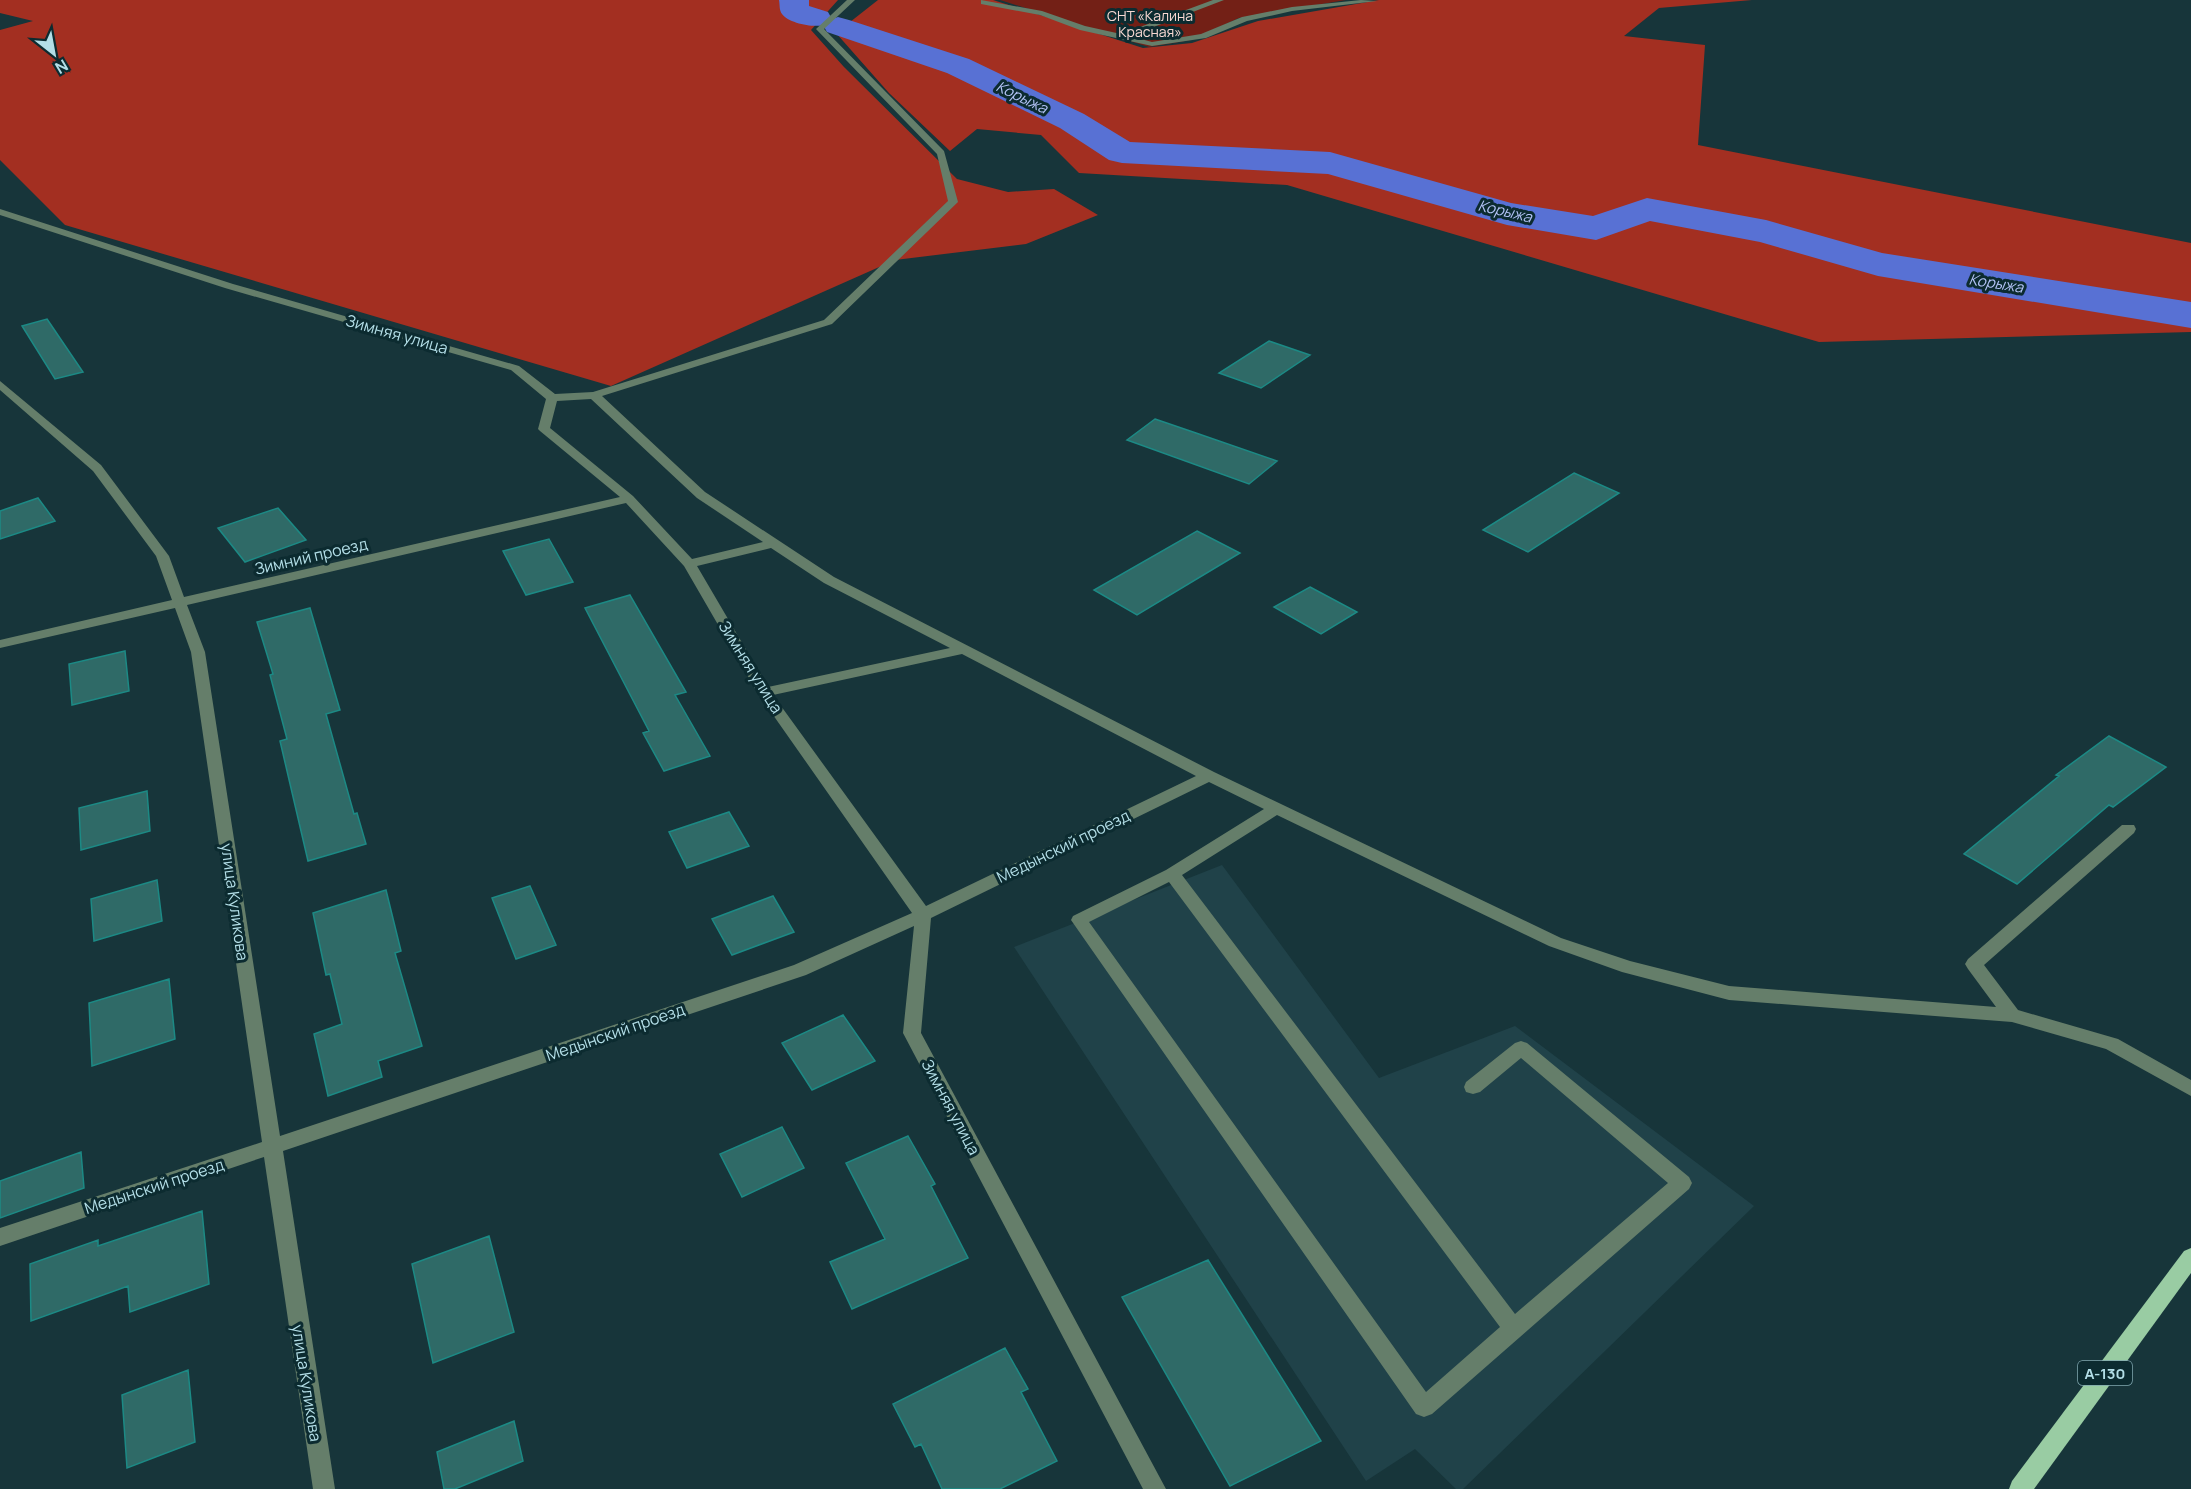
<svg xmlns="http://www.w3.org/2000/svg" width="2191" height="1489" font-family="Manrope,sans-serif">
  <style>
    .built { fill: #204249 }
    .green { fill: #732016 }
    .forest { fill: #a32f21 }
    .lines { fill: none; stroke-linecap: round; stroke-linejoin: round }
    .river { fill: #5871d4; fill-rule: evenodd }
    .building { fill: #2f6a67; stroke: #1c8a85; stroke-width: 1.5 }
    .minor { fill: #657e6a; fill-rule: evenodd }
    .major { fill: #99cca3; fill-rule: evenodd }
    .labels { text-anchor: middle; dominant-baseline: central; stroke-width: 6; stroke-linejoin: round; paint-order: stroke }
    .far-park-label { font-size: 14px; fill: #f9d9d3; stroke: #0c2b30 }
    .far-water-label { font-size: 15px; font-style: italic; fill: #b3c3f6; stroke: #0c2b30 }
    .shield { fill: #0c2b30; stroke: #81a8b0; stroke-width: 1.5 }
    .shield-label { font-size: 15px; font-weight: bold; fill: #b3dee7 }
    .street-label { font-size: 16px; fill: #b3dee7; stroke: #0c2b30 }
  </style>
  <rect width="100%" height="100%" fill="#17353a"/>
  <path class="built" d="M1222 865 1379 1078 1515 1026 1754 1206 1463 1489H1456L1415 1449 1366 1481 1014 947Z"/>
  <path class="green" d="M1000 0H1346L1239 18 1191 40 1149 47Z"/>
  <path class="forest" d="M0 0H838L811 30 844 67 957 179 1008 192 1054 189 1098 215 1026 244 895 260 611 386 65 225 0 160V30L33 21 0 13Z
    M878 0H993L1143 48 1192 43 1258 21 1379 0H1752L1659 8 1624 36 1705 45 1698 145 2191 243V332L1819 342 1287 185 1079 173 1041 135 977 129 950 151 889 93 836 33Z"/>
  <g class="lines">
    <path class="river" d="M779 0H809V6L828 12 832 19 838 17 849 20 969 59 1084 114 1130 142 1330 152 1511 203 1593 216 1647 198 1766 220 1882 253 2191 302V328L1878 276 1760 242 1650 221 1596 240 1507 225 1328 174 1122 163 1109 160 1060 128 947 73 827 32 823 25C814 28 788 23 782 14 779 10 780 5 779 0Z"/>
  </g>
  <path class="building" d="M47 319 83 372 55 379 22 326Z
    M1269 341 1310 355 1261 388 1219 373Z
    M1155 419 1196 433 1277 461 1249 484 1127 440Z
    M1574 473 1619 493 1528 552 1483 530Z
    M38 498 55 521 0 539V511Z
    M278 508 306 540 245 562 218 528Z
    M1197 531 1240 553 1137 615 1094 590Z
    M549 539 573 582 526 595 503 551Z
    M1310 587 1357 612 1321 634 1274 607Z
    M630 595 686 692 675 695 710 756 664 771 643 733 649 731 585 608Z
    M310 608 340 710 326 714 354 814 357 813 366 844 308 861 280 741 287 739 270 675 273 674 257 622Z
    M125 651 129 691 72 705 69 664Z
    M2109 736 2166 767 2113 807 2109 805 2017 884 1964 854 2059 776 2056 775Z
    M147 791 150 831 81 850 79 808Z
    M729 812 749 846 687 868 669 832Z
    M157 880 162 921 94 941 91 899Z
    M530 886 556 945 516 959 492 898Z
    M386 890 401 951 395 953 422 1046 378 1061 382 1077 328 1096 314 1034 342 1024 330 974 326 975 313 913Z
    M773 896 794 932 732 955 712 919Z
    M169 979 175 1039 92 1066 89 1003Z
    M843 1015 875 1061 812 1090 782 1043Z
    M782 1127 804 1168 742 1197 720 1154Z
    M908 1136 935 1184 931 1186 968 1258 852 1309 830 1262 885 1239 846 1163Z
    M81 1152 84 1188 0 1218V1181Z
    M202 1211 209 1284 130 1312 128 1286 31 1321 30 1264 98 1240V1246Z
    M489 1236 514 1332 433 1363 412 1264Z
    M1208 1260 1321 1441 1230 1486 1122 1297Z
    M1005 1348 1028 1389 1021 1392 1057 1461 1000 1489H942L921 1444 915 1447 893 1404Z
    M188 1370 195 1442 127 1468 122 1395Z
    M514 1421 523 1461 455 1489H444L437 1452Z"/>
  <g class="lines">
    <path class="minor" d="M847 0H855L824 29 944 151 958 202 832 324 602 396 705 492 834 577 1214 772 1561 938 1630 961 1729 986 1996 1007 1968 969 1965 964 1968 959 2122 825H2134L2136 829 2134 833 1984 965 2018 1010 2118 1039 2191 1080V1096L2106 1049 2012 1022 1729 1000 1622 972 1549 946 1277 815 1182 875 1515 1314 1668 1183 1521 1058 1480 1092 1473 1094 1466 1092 1464 1087 1466 1082 1515 1043 1521 1041 1527 1043 1689 1177 1692 1183 1689 1189 1432 1414 1424 1417 1416 1414 1071 920 1073 916 1166 870 1264 809 1209 782 931 918 921 1033 1166 1489H1143L903 1033 914 926 806 975 283 1151 335 1489H313L264 1157 0 1246V1228L262 1142 191 652 175 608 0 648V640L172 600 156 556 93 471 0 390V381L101 465 169 556 184 597 620 497 540 431 538 429 546 399 511 370 225 288 0 215V209L233 284 519 366 555 394 593 392 824 320 948 201 937 154 816 29ZM591 399 697 498 763 542 692 559 633 496 550 428 557 401ZM626 503 684 566 757 692 912 913 794 965 280 1136 205 652 187 605ZM771 548 824 583 950 648 768 687 697 566ZM962 654 1196 776 926 906 773 695ZM1169 882 1500 1327 1426 1392 1089 922Z
      M981 0 1042 11 1085 26 1121 34 1213 0H1224L1130 36 1152 42 1201 34 1242 17 1292 7 1361 0 1377 1 1292 11 1247 21 1206 38 1152 46 1080 30 1040 15 981 4Z"/>
    <path class="major" d="M2191 1248V1273L2034 1489H2009L2012 1481 2184 1251Z"/>
  </g>
  <g class="labels">
    <g class="far-park-label">
      <text x="1150" y="15">СНТ «Калина<tspan x="1150" dy="16">Красная»</tspan></text>
    </g>
    <g class="far-water-label">
      <text transform="translate(1022 97) rotate(26)">Корыжа</text>
      <text transform="translate(1505 211) rotate(13)">Корыжа</text>
      <text transform="translate(1996 283) rotate(9)">Корыжа</text>
    </g>
    <rect class="shield" x="2078" y="1361" width="54" height="24" rx="4.5"/>
    <g class="shield-label">
      <text x="2105" y="1373">А-130</text>
    </g>
    <g class="street-label">
      <text transform="translate(397 334) rotate(16)">Зимняя улица</text>
      <text transform="translate(311 556) rotate(-13)">Зимний проезд</text>
      <text transform="translate(751 667) rotate(58)">Зимняя улица</text>
      <text transform="translate(1063 846) rotate(-26)">Медынский проезд</text>
      <text transform="translate(235 902) rotate(82)">улица Куликова</text>
      <text transform="translate(615 1032) rotate(-19)">Медынский проезд</text>
      <text transform="translate(951 1107) rotate(62)">Зимняя улица</text>
      <text transform="translate(154 1186) rotate(-18)">Медынский проезд</text>
      <text transform="translate(307 1383) rotate(81)">улица Куликова</text>
    </g>
  </g>
  <g transform="translate(54 54) rotate(149)" stroke="#0c2b30" stroke-width="4.5" paint-order="stroke">
  <path d="M0-4.5L10 22L0 15L-10 22Z" fill="#b3dee7"/>
  <text y="-9" font-size="16" font-weight="bold" text-anchor="middle" fill="#b3dee7">N</text>
  </g>
</svg>
